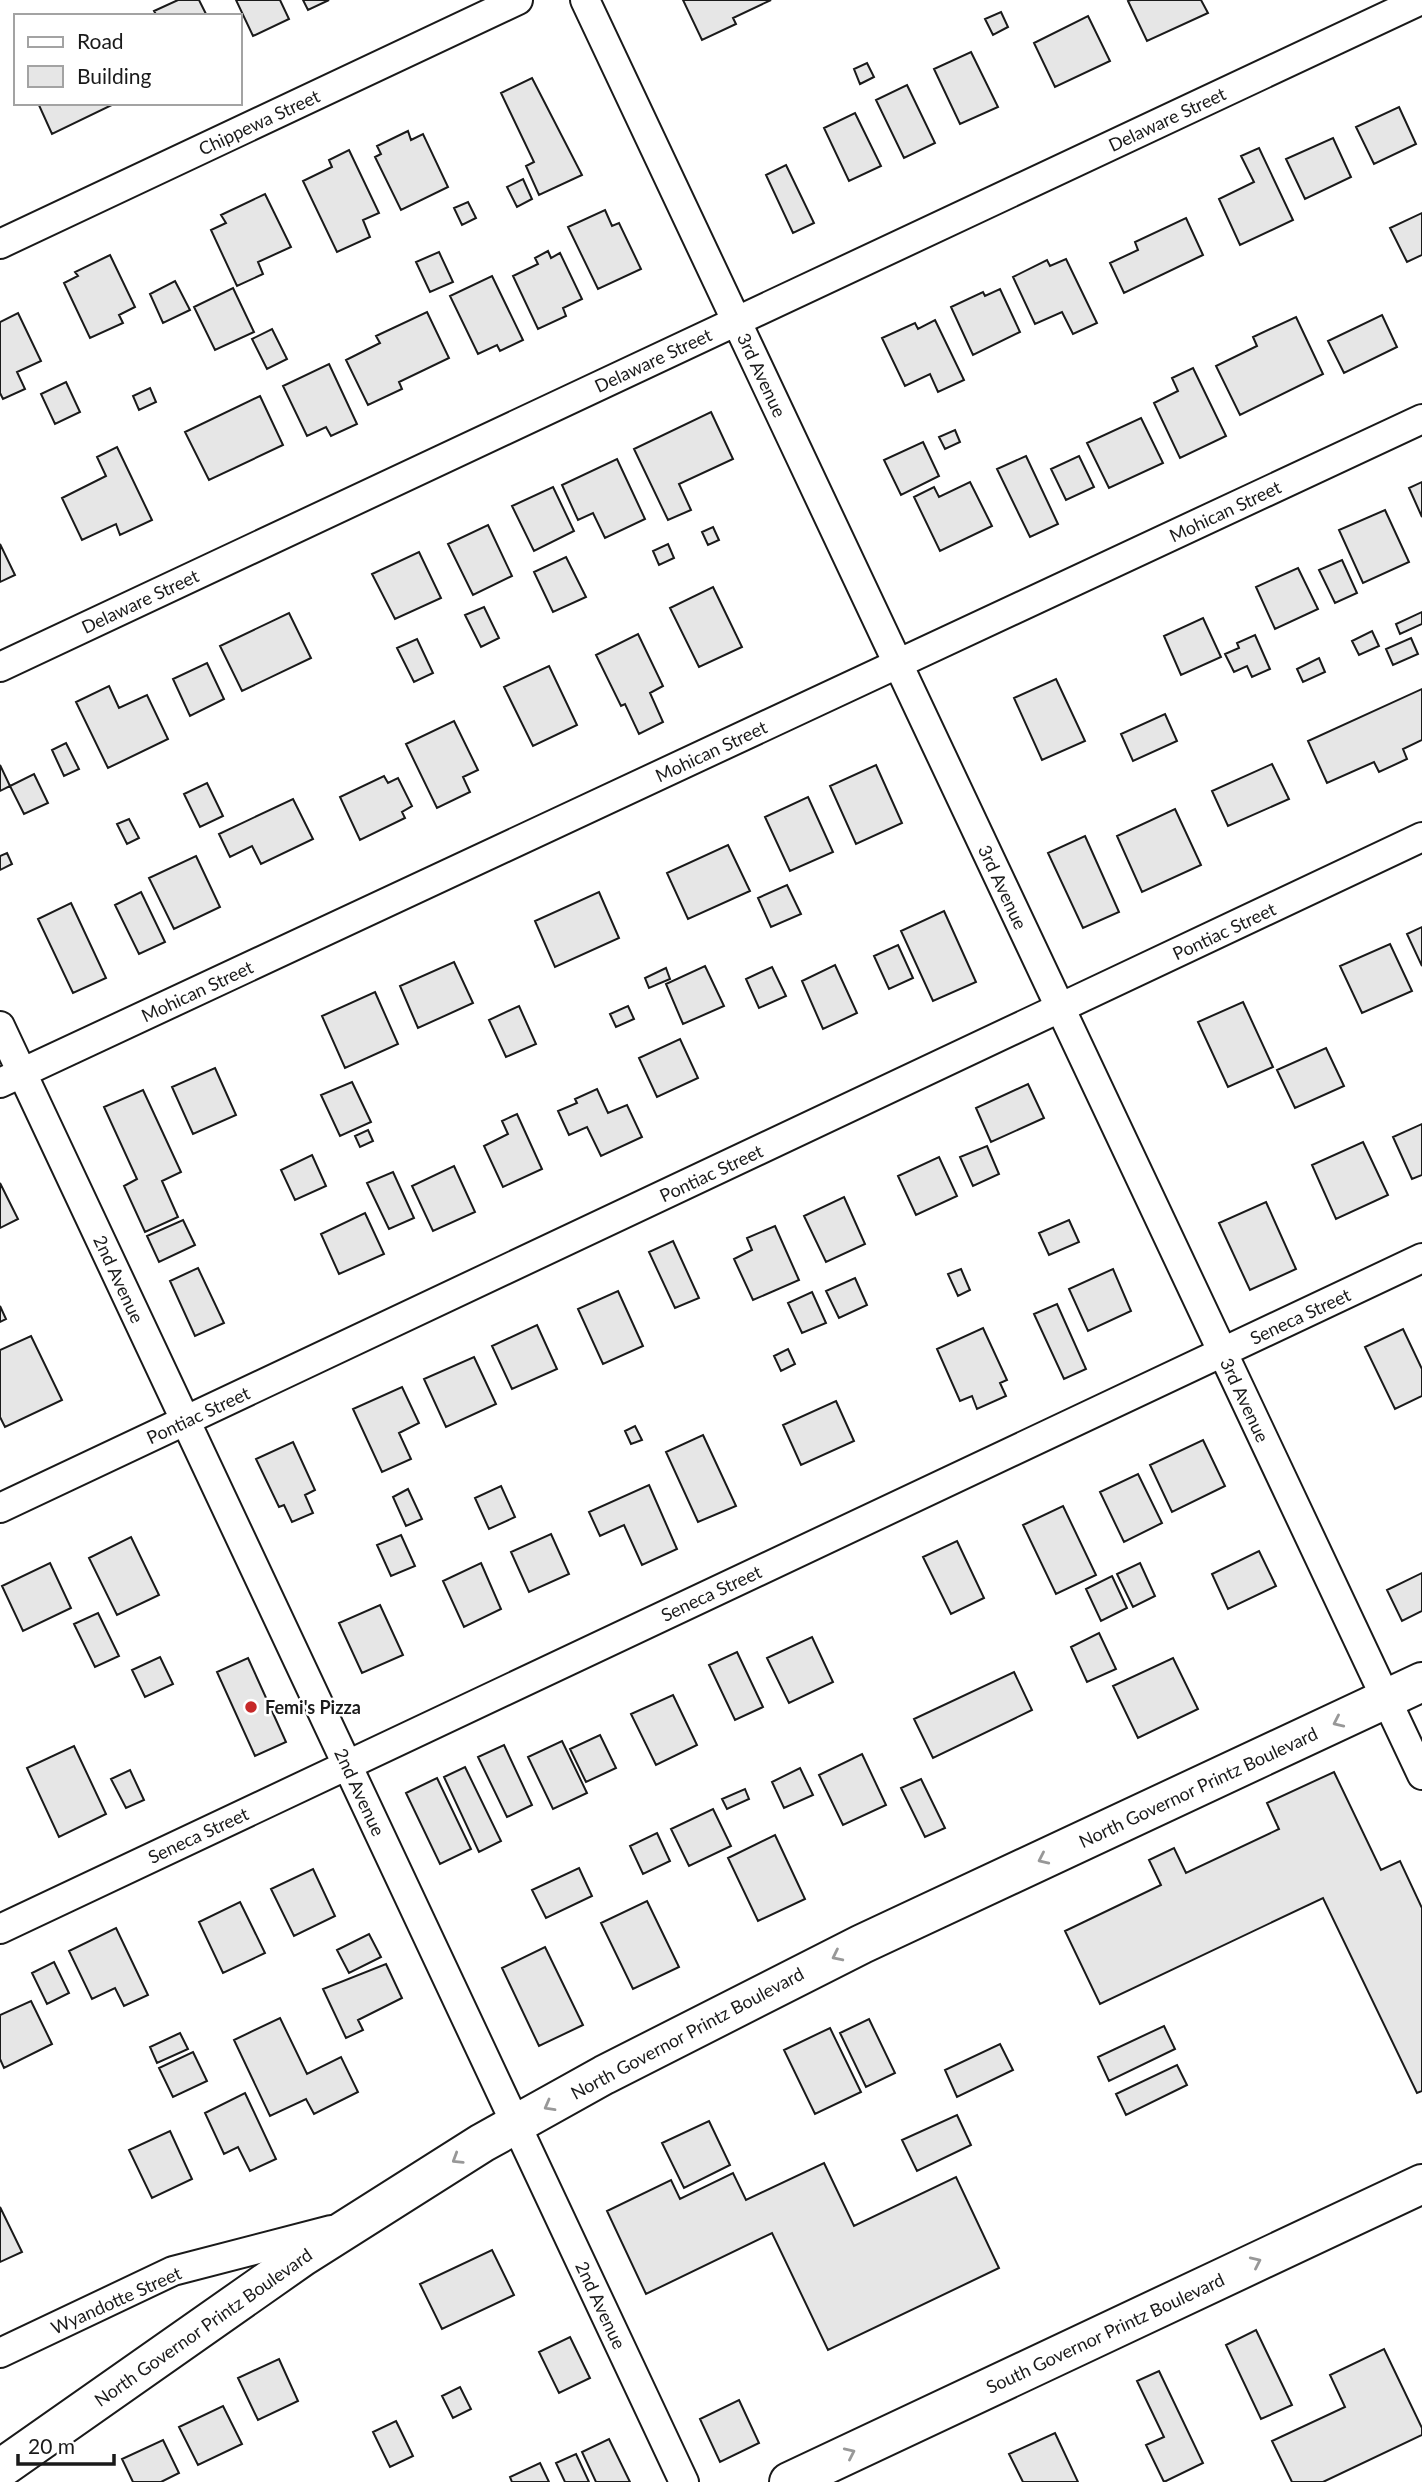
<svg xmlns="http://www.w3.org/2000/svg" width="1422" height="2482" font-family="Lato,sans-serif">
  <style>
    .building { fill: #e6e6e6; stroke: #1a1a1a; stroke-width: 2 }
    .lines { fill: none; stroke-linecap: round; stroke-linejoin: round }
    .minor-casing { stroke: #1a1a1a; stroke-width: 32 }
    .primary-casing { stroke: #1a1a1a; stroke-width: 42 }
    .minor { stroke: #fff; stroke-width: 28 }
    .primary { stroke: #fff; stroke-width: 38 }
    .oneway { stroke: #989898 }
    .poi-dot { fill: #c62828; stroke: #fff; stroke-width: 2.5 }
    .labels { text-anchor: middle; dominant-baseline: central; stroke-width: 5; stroke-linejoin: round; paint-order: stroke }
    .street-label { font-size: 18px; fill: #1a1a1a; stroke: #fff }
    .poi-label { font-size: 18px; font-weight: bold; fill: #1a1a1a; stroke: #fff; text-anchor: start }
  </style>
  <rect width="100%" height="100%" fill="#fff"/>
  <path class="building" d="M178 0H199L207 16H157L154 11Z
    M236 0H280L289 19 253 36Z
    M303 0H329L308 10Z
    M683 0H771L733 18 736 24 702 40Z
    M1131 0H1201L1208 13 1147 41 1128 1Z
    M1001 12 1008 27 993 35 985 19Z
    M1088 16 1110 61 1055 87 1034 43Z
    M971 52 998 107 960 124 934 69Z
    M867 63 874 77 860 84 854 69Z
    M532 78 582 175 539 195 526 166 534 162 501 93Z
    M907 85 935 143 904 158 876 100Z
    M38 103H113L114 104 52 134Z
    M1399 107 1416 144 1374 164 1356 127Z
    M855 113 881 166 849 181 824 128Z
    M408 131 411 140 423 134 448 187 401 210 375 157 381 154 377 146Z
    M1333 138 1351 177 1305 199 1286 159Z
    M1259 148 1293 220 1240 245 1219 199 1254 182 1241 156Z
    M349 150 379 213 363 220 370 237 337 252 303 181 332 167 329 160Z
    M786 165 814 223 793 233 766 175Z
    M523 179 532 199 517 207 507 187Z
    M265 194 291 247 258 262 263 274 237 286 211 230 226 223 221 215Z
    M468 202 476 218 462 225 454 208Z
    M605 210 612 226 619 223 641 269 598 289 568 227Z
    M1422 213V255L1407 262 1390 228Z
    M1186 218 1203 255 1124 293 1110 263 1138 250 1135 242Z
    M548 251 551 258 560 253 582 299 563 308 566 316 538 329 513 276 538 264 535 258Z
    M439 252 453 282 430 292 416 262Z
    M110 255 135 307 119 315 123 323 90 338 64 283 78 276 75 272Z
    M1066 259 1097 323 1073 334 1062 312 1035 324 1013 277 1047 260 1050 266Z
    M492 276 523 340 500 351 497 345 478 354 450 296Z
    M175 281 190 310 163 323 150 294Z
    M233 288 254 332 215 350 194 307Z
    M1000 289 1020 332 973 355 951 307 983 292 985 296Z
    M427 312 449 358 399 382 402 389 368 405 346 360 380 343 376 336Z
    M18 313 41 361 17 372 25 389 3 399 0 393V322Z
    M1382 315 1397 347 1344 373 1328 341Z
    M1296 317 1323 374 1240 415 1216 366 1257 346 1253 337Z
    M935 320 964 380 938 392 930 374 905 386 882 338 915 323 918 329Z
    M272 329 287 359 267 369 252 339Z
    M329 364 357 424 331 436 326 427 307 436 283 386Z
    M1193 368 1226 436 1180 458 1154 403 1178 391 1172 378Z
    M66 382 80 412 55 424 41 394Z
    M150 388 156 402 139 410 133 396Z
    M260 396 283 445 209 480 185 432Z
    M711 412 733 459 679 484 691 510 668 520 634 449Z
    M1141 418 1163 463 1109 488 1087 443Z
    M955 430 960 442 945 449 939 437Z
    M923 442 939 476 901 495 884 460Z
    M117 447 152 520 120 535 116 524 82 540 62 498 106 476 97 457Z
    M1026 456 1058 524 1030 537 997 469Z
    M1079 456 1094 487 1066 500 1051 469Z
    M617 459 645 519 605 538 593 513 578 520 562 485Z
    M970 482 992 526 940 551 914 497 934 487 939 497Z
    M1422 482V517L1409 488Z
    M553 487 574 531 534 551 512 506Z
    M1385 510 1409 562 1363 583 1339 530Z
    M488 525 512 576 473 595 448 544Z
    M713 527 719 540 708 545 702 532Z
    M0 544 15 575 0 582Z
    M668 544 674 558 659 565 653 551Z
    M419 552 441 598 395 619 372 574Z
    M566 557 586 597 553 612 534 572Z
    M1342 560 1357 593 1335 603 1319 570Z
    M1298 568 1318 609 1275 629 1256 587Z
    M713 587 742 647 699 667 670 608Z
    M484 607 499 638 481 647 465 615Z
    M1422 612V624L1400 634 1396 624Z
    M289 613 311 658 242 691 220 646Z
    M1203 618 1221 657 1181 675 1164 636Z
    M1372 631 1379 646 1359 655 1352 641Z
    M638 634 663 686 650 693 663 722 639 734 625 704 621 706 596 655Z
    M1255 635 1270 669 1252 677 1247 666 1234 672 1225 654 1239 648 1237 643Z
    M1411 638 1418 654 1393 665 1386 649Z
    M417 639 433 673 414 682 397 648Z
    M1319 658 1325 672 1303 682 1297 669Z
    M207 663 224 699 190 716 173 679Z
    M549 666 577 725 533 746 504 687Z
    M1056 679 1085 741 1042 760 1014 698Z
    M109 686 119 708 147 695 168 739 108 768 76 702Z
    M1422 689V740L1403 749 1407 759 1379 772 1374 762 1327 783 1308 741Z
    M1165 714 1177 741 1133 761 1121 734Z
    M454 721 478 770 463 777 470 792 437 808 406 744Z
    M66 743 79 769 64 776 52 750Z
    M1272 764 1289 799 1228 826 1212 791Z
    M0 765 10 786 0 791Z
    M876 765 902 823 856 844 830 786Z
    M34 774 48 803 24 814 10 786Z
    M384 776 388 783 398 778 412 806 402 812 405 818 360 840 340 797Z
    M207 783 223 816 200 827 184 794Z
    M808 797 833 852 790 871 765 817Z
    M293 799 313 839 261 864 252 846 230 857 219 834Z
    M1175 809 1201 865 1142 892 1117 836Z
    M129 819 139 838 127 844 117 824Z
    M1085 836 1119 912 1083 928 1048 853Z
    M728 845 750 891 688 919 667 873Z
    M7 853 12 864 0 870V856Z
    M196 856 220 907 174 929 149 878Z
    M787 885 801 914 771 927 758 898Z
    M141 892 165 942 139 954 115 905Z
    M599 892 619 938 555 967 535 921Z
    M71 903 106 978 73 993 38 919Z
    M944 911 976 982 933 1001 901 931Z
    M1422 927V966L1407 934Z
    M1390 944 1412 991 1362 1013 1340 966Z
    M898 945 913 978 889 989 874 956Z
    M454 962 473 1003 418 1028 400 986Z
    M835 965 857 1013 823 1029 802 981Z
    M705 966 724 1006 683 1024 666 984Z
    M772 967 786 996 759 1008 746 979Z
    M666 968 670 979 649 988 645 978Z
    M375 992 398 1044 345 1068 322 1016Z
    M1243 1002 1273 1067 1228 1087 1198 1022Z
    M519 1006 536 1044 506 1057 489 1020Z
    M628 1006 634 1019 616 1027 610 1014Z
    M680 1039 698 1078 657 1097 639 1058Z
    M1326 1048 1344 1086 1295 1108 1277 1070Z
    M215 1068 236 1115 193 1134 172 1087Z
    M352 1082 371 1122 340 1136 321 1095Z
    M1028 1084 1044 1118 991 1142 976 1108Z
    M597 1089 608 1113 627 1105 642 1137 601 1156 587 1127 569 1135 558 1111 577 1103 575 1099Z
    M143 1090 181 1172 162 1181 178 1217 145 1232 124 1186 137 1179 104 1107Z
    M517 1114 542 1169 503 1187 484 1146 508 1134 502 1121Z
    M1422 1124V1175L1412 1179 1393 1137Z
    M368 1130 373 1141 360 1147 355 1136Z
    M1363 1142 1388 1195 1336 1219 1312 1165Z
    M987 1146 999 1174 973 1186 960 1157Z
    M312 1155 326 1186 295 1200 281 1170Z
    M939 1157 957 1196 916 1215 898 1176Z
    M454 1166 475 1212 433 1231 412 1186Z
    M393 1172 414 1218 389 1229 367 1183Z
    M0 1183 18 1219 0 1228Z
    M844 1197 865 1244 826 1262 804 1216Z
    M1266 1202 1296 1269 1250 1290 1219 1223Z
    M365 1213 384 1254 339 1274 321 1234Z
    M183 1220 195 1245 159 1262 147 1236Z
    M1069 1220 1079 1242 1049 1255 1039 1233Z
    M775 1226 799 1280 753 1300 734 1259 752 1250 747 1238Z
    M673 1241 699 1298 675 1308 649 1252Z
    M198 1268 224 1323 195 1336 170 1281Z
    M961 1269 970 1290 958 1296 948 1274Z
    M1113 1269 1131 1311 1088 1331 1069 1289Z
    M855 1278 867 1305 839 1318 826 1291Z
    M618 1291 643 1346 603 1364 578 1309Z
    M812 1292 826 1323 802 1333 788 1303Z
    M1057 1304 1086 1369 1064 1379 1034 1314Z
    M0 1306 6 1319 0 1322Z
    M537 1325 557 1369 512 1389 492 1346Z
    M983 1328 1007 1380 1000 1383 1006 1396 977 1409 972 1396 960 1401 937 1349Z
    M1403 1329 1422 1369V1396L1395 1409 1365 1347Z
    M31 1336 62 1400 5 1427 0 1417V1350Z
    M788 1349 795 1364 781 1371 774 1356Z
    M474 1357 496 1404 446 1427 424 1379Z
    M402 1387 419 1423 399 1433 411 1459 382 1472 353 1409Z
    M836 1401 854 1441 801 1465 783 1425Z
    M635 1426 642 1440 631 1444 625 1431Z
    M703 1435 736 1506 698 1522 666 1452Z
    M1203 1440 1225 1486 1172 1512 1150 1465Z
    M293 1442 315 1490 305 1495 313 1513 292 1522 284 1505 279 1507 256 1459Z
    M1138 1474 1162 1523 1124 1542 1100 1492Z
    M649 1485 677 1549 642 1565 624 1525 600 1536 589 1512Z
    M501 1486 515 1517 489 1529 475 1498Z
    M408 1489 422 1519 406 1526 393 1497Z
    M1063 1506 1096 1575 1056 1594 1023 1525Z
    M551 1534 569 1574 529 1592 511 1552Z
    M401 1535 415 1566 391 1576 377 1545Z
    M131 1537 159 1595 117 1615 89 1558Z
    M957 1541 984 1598 951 1614 923 1557Z
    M1259 1551 1276 1586 1228 1609 1212 1574Z
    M50 1563 71 1608 23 1631 2 1586Z
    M481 1563 501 1609 464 1627 443 1581Z
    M1140 1563 1155 1596 1133 1607 1117 1574Z
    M1422 1573V1611L1402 1621 1387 1590Z
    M1112 1576 1127 1608 1101 1621 1086 1589Z
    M380 1605 403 1655 362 1673 339 1623Z
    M98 1613 119 1656 95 1667 74 1624Z
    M1099 1633 1116 1669 1087 1682 1071 1647Z
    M812 1637 833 1682 789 1703 767 1658Z
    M737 1652 763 1707 735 1720 709 1665Z
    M160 1657 173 1684 145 1697 132 1670Z
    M248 1658 286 1742 255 1756 217 1672Z
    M1173 1658 1198 1709 1138 1738 1113 1686Z
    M1014 1672 1032 1710 933 1758 914 1719Z
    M673 1695 697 1745 656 1765 631 1714Z
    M600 1735 616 1768 586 1782 570 1749Z
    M562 1741 587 1793 553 1809 528 1757Z
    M504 1745 532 1805 507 1817 478 1757Z
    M74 1746 106 1814 59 1837 27 1768Z
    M862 1754 886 1805 843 1825 819 1775Z
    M465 1767 501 1841 479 1852 444 1777Z
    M800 1768 813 1795 784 1808 772 1782Z
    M130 1770 144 1800 126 1808 111 1779Z
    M1334 1772 1381 1870 1400 1861 1422 1908V2091L1417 2093 1323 1898 1100 2004 1065 1931 1161 1885 1149 1860 1174 1848 1186 1873 1279 1829 1267 1803Z
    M437 1778 471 1849 440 1864 406 1793Z
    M921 1779 945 1828 925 1837 901 1788Z
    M745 1789 749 1799 727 1809 722 1799Z
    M713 1809 731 1846 689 1866 671 1829Z
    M657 1833 670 1861 643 1874 630 1846Z
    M775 1835 805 1899 758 1921 728 1858Z
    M579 1868 592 1896 546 1918 532 1890Z
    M313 1869 335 1916 294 1936 271 1889Z
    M647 1901 679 1967 633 1989 601 1923Z
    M240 1902 265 1953 223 1973 199 1922Z
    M116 1928 148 1995 124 2006 115 1988 92 1999 69 1951Z
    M369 1934 381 1957 349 1973 337 1950Z
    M545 1947 583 2025 539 2046 502 1968Z
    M54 1962 69 1993 47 2004 32 1973Z
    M386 1964 402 1998 358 2020 363 2030 346 2038 323 1989Z
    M31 2001 52 2044 4 2068 0 2059V2015Z
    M280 2018 307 2074 341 2057 358 2092 314 2114 306 2099 270 2116 234 2040Z
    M869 2019 895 2073 866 2087 840 2033Z
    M1164 2026 1175 2049 1109 2081 1098 2057Z
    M830 2028 861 2092 815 2114 784 2050Z
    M180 2033 188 2049 157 2063 150 2047Z
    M1000 2044 1013 2070 957 2097 945 2070Z
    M193 2052 207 2081 173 2097 159 2068Z
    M1177 2065 1187 2085 1126 2115 1116 2094Z
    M245 2093 276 2159 250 2171 238 2147 224 2154 205 2113Z
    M957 2115 971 2145 917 2171 902 2140Z
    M709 2121 730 2165 684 2188 662 2143Z
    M170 2131 192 2179 152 2198 129 2150Z
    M824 2163 854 2226 956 2177 999 2268 828 2350 772 2233 646 2294 607 2211 671 2180 680 2199 733 2173 746 2200Z
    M0 2207 22 2252 0 2262Z
    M492 2250 514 2295 442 2329 420 2284Z
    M1256 2330 1292 2405 1261 2419 1226 2345Z
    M570 2337 590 2378 559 2393 539 2352Z
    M1384 2349 1422 2428V2435L1323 2482H1292L1272 2441 1345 2407 1330 2375Z
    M279 2359 298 2401 258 2420 238 2378Z
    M1159 2371 1203 2463 1164 2482 1146 2445 1164 2437 1137 2381Z
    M460 2387 471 2409 453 2418 442 2396Z
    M739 2400 759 2443 720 2462 700 2419Z
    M223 2406 242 2444 198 2465 179 2427Z
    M396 2421 413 2456 390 2467 373 2432Z
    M1055 2433 1078 2482H1023L1009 2454Z
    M609 2439 630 2482H596L582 2452Z
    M163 2440 179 2473 161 2482H133L122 2459Z
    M576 2454 589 2482H565L556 2463Z
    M540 2463 549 2482H512L510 2477Z"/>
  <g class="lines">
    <g class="minor-casing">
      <path id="minor" d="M585 0 1422 1775
        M0 244 518 0
        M0 667 1421 0
        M0 1026 684 2482
        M0 1083 1422 419
        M0 1508 1422 837
        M0 1929 1422 1258
        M0 2353 173 2271 331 2230"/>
    </g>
    <g class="primary-casing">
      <path id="primary" d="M0 2469 302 2257 482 2143 604 2075 862 1944 1422 1682
        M789 2482 1422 2184"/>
    </g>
    <use href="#minor" class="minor"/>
    <use href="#primary" class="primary"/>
  </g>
  <defs><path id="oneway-chevron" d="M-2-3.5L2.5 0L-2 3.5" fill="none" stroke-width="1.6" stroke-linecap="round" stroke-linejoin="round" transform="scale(1.75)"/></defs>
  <g class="oneway">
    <use href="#oneway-chevron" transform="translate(1338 1722) rotate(155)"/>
    <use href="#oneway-chevron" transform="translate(1043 1859) rotate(155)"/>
    <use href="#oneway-chevron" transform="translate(837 1956) rotate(154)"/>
    <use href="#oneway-chevron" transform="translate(549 2106) rotate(151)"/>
    <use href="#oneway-chevron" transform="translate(457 2159) rotate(148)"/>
    <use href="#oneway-chevron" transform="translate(1256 2262) rotate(-25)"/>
    <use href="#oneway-chevron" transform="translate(850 2453) rotate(-25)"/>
  </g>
  <circle class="poi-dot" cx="251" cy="1707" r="7"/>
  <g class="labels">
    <g class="street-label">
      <text transform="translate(1167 119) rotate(-25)">Delaware Street</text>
      <text transform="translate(259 122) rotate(-25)">Chippewa Street</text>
      <text transform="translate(653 360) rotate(-25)">Delaware Street</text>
      <text transform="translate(762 375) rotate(65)">3rd Avenue</text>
      <text transform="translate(1225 511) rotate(-25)">Mohican Street</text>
      <text transform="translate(140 601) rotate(-25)">Delaware Street</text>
      <text transform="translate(711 751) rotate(-25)">Mohican Street</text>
      <text transform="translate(1003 887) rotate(65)">3rd Avenue</text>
      <text transform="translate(1224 931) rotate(-25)">Pontiac Street</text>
      <text transform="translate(197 991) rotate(-25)">Mohican Street</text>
      <text transform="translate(711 1173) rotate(-25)">Pontiac Street</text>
      <text transform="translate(119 1279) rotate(65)">2nd Avenue</text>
      <text transform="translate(1300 1316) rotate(-25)">Seneca Street</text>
      <text transform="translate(1245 1400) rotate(65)">3rd Avenue</text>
      <text transform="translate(198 1415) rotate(-25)">Pontiac Street</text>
      <text transform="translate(711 1593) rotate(-25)">Seneca Street</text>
      <text transform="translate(1198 1787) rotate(-25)">North Governor Printz Boulevard</text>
      <text transform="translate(360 1792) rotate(65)">2nd Avenue</text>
      <text transform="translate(198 1835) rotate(-25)">Seneca Street</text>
      <text transform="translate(687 2033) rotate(-28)">North Governor Printz Boulevard</text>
      <text transform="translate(116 2300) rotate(-24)">Wyandotte Street</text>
      <text transform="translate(601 2305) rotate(65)">2nd Avenue</text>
      <text transform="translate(203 2327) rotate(-35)">North Governor Printz Boulevard</text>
      <text transform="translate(1105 2333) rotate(-25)">South Governor Printz Boulevard</text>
    </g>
    <g class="poi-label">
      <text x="265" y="1707">Femi's Pizza</text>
    </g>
  </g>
  <rect x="14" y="14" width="228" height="91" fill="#ffffff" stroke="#a3a3a3" stroke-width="2"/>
  <rect x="28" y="37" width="35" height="10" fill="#ffffff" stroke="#a3a3a3" stroke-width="2"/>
  <text x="77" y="49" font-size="21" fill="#1a1a1a">Road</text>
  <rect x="28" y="66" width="35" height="21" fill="#e6e6e6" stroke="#a3a3a3" stroke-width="2"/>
  <text x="77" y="84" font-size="21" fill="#1a1a1a">Building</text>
  <path d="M18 2454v10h96v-10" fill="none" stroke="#1a1a1a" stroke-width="3.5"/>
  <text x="28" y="2454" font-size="21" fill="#1a1a1a" stroke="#ffffff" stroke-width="5" paint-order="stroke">20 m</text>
</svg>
